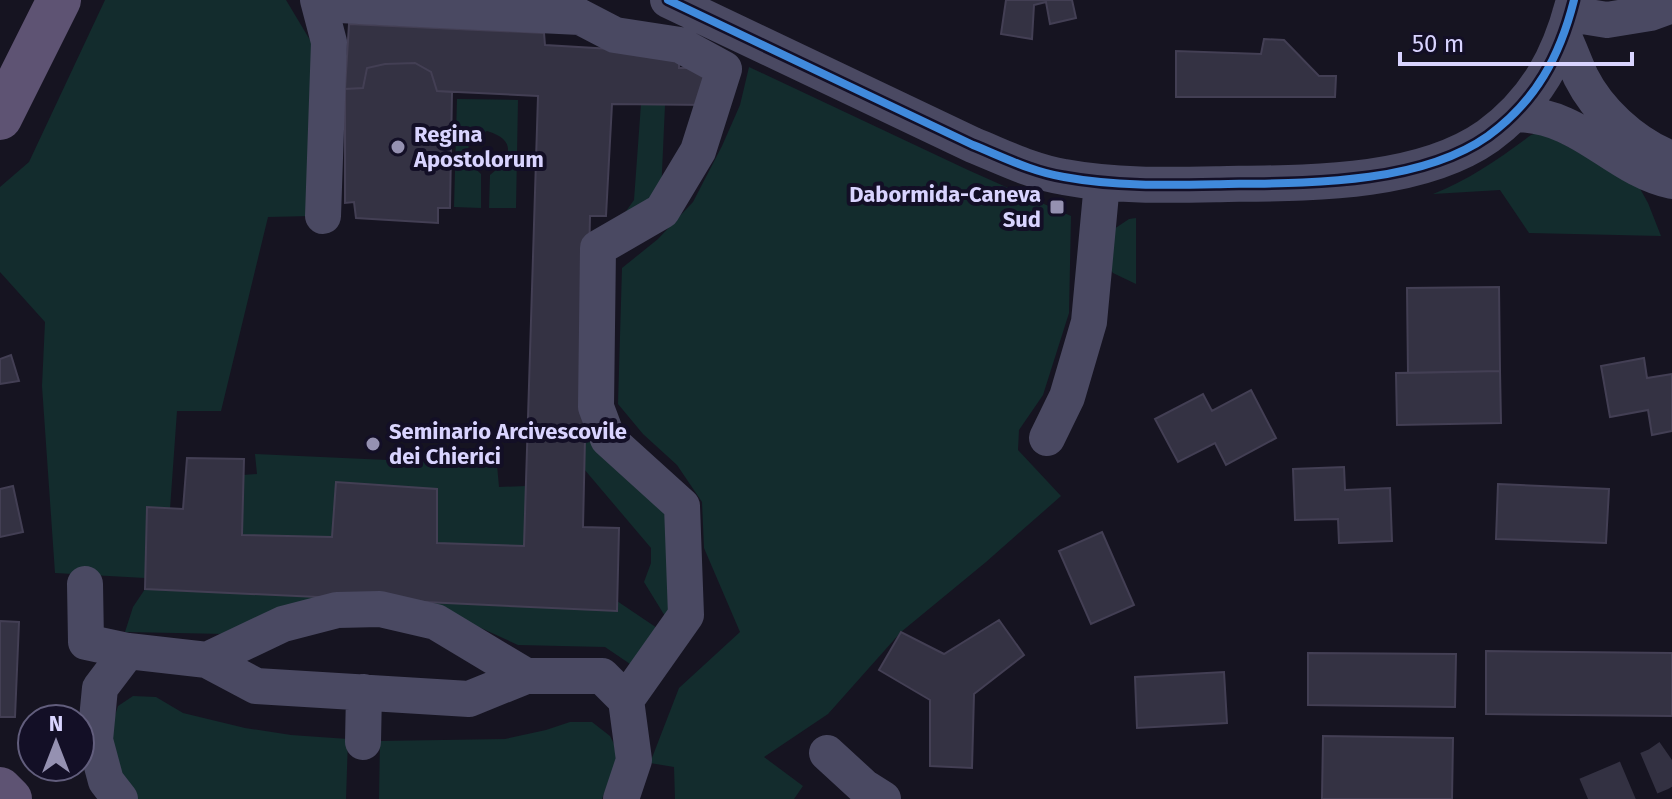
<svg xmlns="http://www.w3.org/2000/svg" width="1672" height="799" font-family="'Fira Sans',sans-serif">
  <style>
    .green { fill: #132c2d }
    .building { fill: #343243; stroke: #433f54; stroke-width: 2 }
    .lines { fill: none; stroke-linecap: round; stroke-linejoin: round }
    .highway-tunnel { stroke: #333142; stroke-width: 44; stroke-dasharray: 44 22; stroke-linecap: butt }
    .minor { stroke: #4a4962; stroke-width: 36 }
    .major { stroke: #5e5373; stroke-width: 44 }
    .cycleway-casing { stroke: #130f26; stroke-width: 13 }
    .cycleway { stroke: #408adc; stroke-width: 8 }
    .poi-dot { fill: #9591b1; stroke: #130f26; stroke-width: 3 }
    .labels { text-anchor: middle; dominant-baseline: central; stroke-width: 8; stroke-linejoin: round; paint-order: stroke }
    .poi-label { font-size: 22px; font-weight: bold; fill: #d9d4ff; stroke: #130f26; text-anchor: start }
  </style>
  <rect width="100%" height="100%" fill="#161421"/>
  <path class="green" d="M105 0H286L316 50 311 216 268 217 221 411H177L170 509 147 508 145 578 55 573 42 386 45 322 0 272V187L29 162Z
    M749 67 968 170 1071 216 1069 313 1043 395 1019 430 1018 450 1061 496 986 562 901 632 828 714 764 757 803 786 794 799H675L674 767 650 763 679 688 740 632 704 548 702 502 677 465 643 434 618 404 622 268 658 239 693 202 722 146 740 105Z
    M457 99 518 100 516 208H489L490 175C511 159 518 140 487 131L470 139C466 156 468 163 481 174V208L454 207Z
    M641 104 665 105 661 194 619 221 634 200Z
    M1541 132 1638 185 1648 203 1661 236 1529 233 1500 190 1433 194C1469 180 1500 158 1531 135Z
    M1136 218V284L1113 273 1109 267 1114 229 1129 219Z
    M585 433 672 511 668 621 644 582 651 563V548L584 469Z
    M255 454 497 465 499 487 526 486 524 546 437 543 436 489 336 482 332 537 242 535 243 475 257 474Z
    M145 589 317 597 226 634 125 632 133 607Z
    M617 601 663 632 636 668 605 647 518 645 424 602 616 611Z
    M133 696 156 697 183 713 245 728 291 735 348 739 346 799H137L121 778 108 737 118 706Z
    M570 722H592L610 736 619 754 602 799H379L380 741 505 739 546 730Z"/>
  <path class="building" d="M1006 0H1072L1076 18 1050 24 1046 2 1034 5 1032 39 1001 34Z
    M349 24 544 33 545 45 679 53V68H708V105L612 104 606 216H590L583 527 619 528 617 611 145 589 147 507 183 509 187 458 244 459 242 535 332 537 336 482 437 489V543L524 546 538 96 437 91 431 72 415 63 385 64 367 68 363 88 345 89Z
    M1264 39 1284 40 1319 76H1336L1335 97H1176V51L1261 54Z
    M415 63 431 72 437 91 452 92 450 208H438V223L356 218 354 202 345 203V89L363 88 367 68 385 64Z
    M1499 287 1500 371 1408 373 1407 288Z
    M11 355 19 381 0 384V359Z
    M1644 358 1647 378 1672 374V431L1652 435 1648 410 1610 417 1601 366Z
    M1500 371 1501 423 1397 425 1396 373Z
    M1251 390 1276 438 1226 465 1215 443 1178 462 1155 419 1203 394 1212 411Z
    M1344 467 1345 490 1390 488 1392 541 1339 543 1338 519 1295 520 1293 469Z
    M1498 484 1609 489 1606 543 1496 539Z
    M13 486 23 532 0 537V489Z
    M1102 532 1134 605 1091 624 1059 551Z
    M999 620 1024 655 974 694 972 768 930 766V700L879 670 901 632 944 654Z
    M0 621 19 622 15 717H0Z
    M1486 651 1672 653V716L1486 714Z
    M1308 653 1456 654 1455 707 1308 705Z
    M1224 672 1227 723 1137 728 1135 677Z
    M1323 736 1453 738 1452 799H1322Z"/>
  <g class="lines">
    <path class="highway-tunnel" d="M1588 799 1659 769 1672 760"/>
    <path class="minor" d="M318 0 329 42 323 216
      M553 0 565 9 615 35 680 45 724 69 698 151 662 211 598 248 596 407 608 439 682 506 686 615 626 700
      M668 0 973 145C1003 157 1032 172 1064 177 1118 187 1174 185 1228 184 1310 183 1420 184 1488 136 1536 101 1560 56 1574 0
      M319 4 580 17
      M1570 14 1607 20 1650 13 1672 5
      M1564 37C1570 50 1575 64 1581 77 1598 111 1632 142 1667 157
      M1514 114C1582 114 1613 168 1672 181
      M1047 438 1067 397 1089 322 1102 183
      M85 584 86 642 128 651 207 660 256 686 469 699 526 676H602L626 700 634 760 621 799
      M207 660 283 624 337 610 380 609 436 622 526 676
      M363 742 364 692
      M827 753 864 787 883 799
      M120 799 106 781 95 740 100 688 128 651"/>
    <path class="major" d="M0 118 59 0
      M0 789 10 799"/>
    <g class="cycleway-casing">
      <path id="cycleway" d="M668 0 973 145C1003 157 1032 172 1064 177 1118 187 1174 185 1228 184 1310 183 1420 184 1488 136 1536 101 1560 56 1574 0"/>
    </g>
    <use href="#cycleway" class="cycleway"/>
  </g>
  <g class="poi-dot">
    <circle cx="398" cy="147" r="8"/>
    <rect x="1049" y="199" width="16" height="16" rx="4"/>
    <circle cx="373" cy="444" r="8"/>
  </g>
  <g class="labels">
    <g class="poi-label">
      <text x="414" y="134">Regina<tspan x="414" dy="25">Apostolorum</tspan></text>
      <text x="1041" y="194" text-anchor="end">Dabormida-Caneva<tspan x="1041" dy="25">Sud</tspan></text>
      <text x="389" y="431">Seminario Arcivescovile<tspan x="389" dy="25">dei Chierici</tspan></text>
    </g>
  </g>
  <g transform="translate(56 743)"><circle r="38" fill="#130f26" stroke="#625e7d" stroke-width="2"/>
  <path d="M0-6L14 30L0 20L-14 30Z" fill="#9591b1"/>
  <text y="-12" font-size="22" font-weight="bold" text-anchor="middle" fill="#d9d4ff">N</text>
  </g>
  <path d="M1400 52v12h232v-12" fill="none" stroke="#d9d4ff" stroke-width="4"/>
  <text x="1412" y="52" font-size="24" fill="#d9d4ff" stroke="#130f26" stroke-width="6" paint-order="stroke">50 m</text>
</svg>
